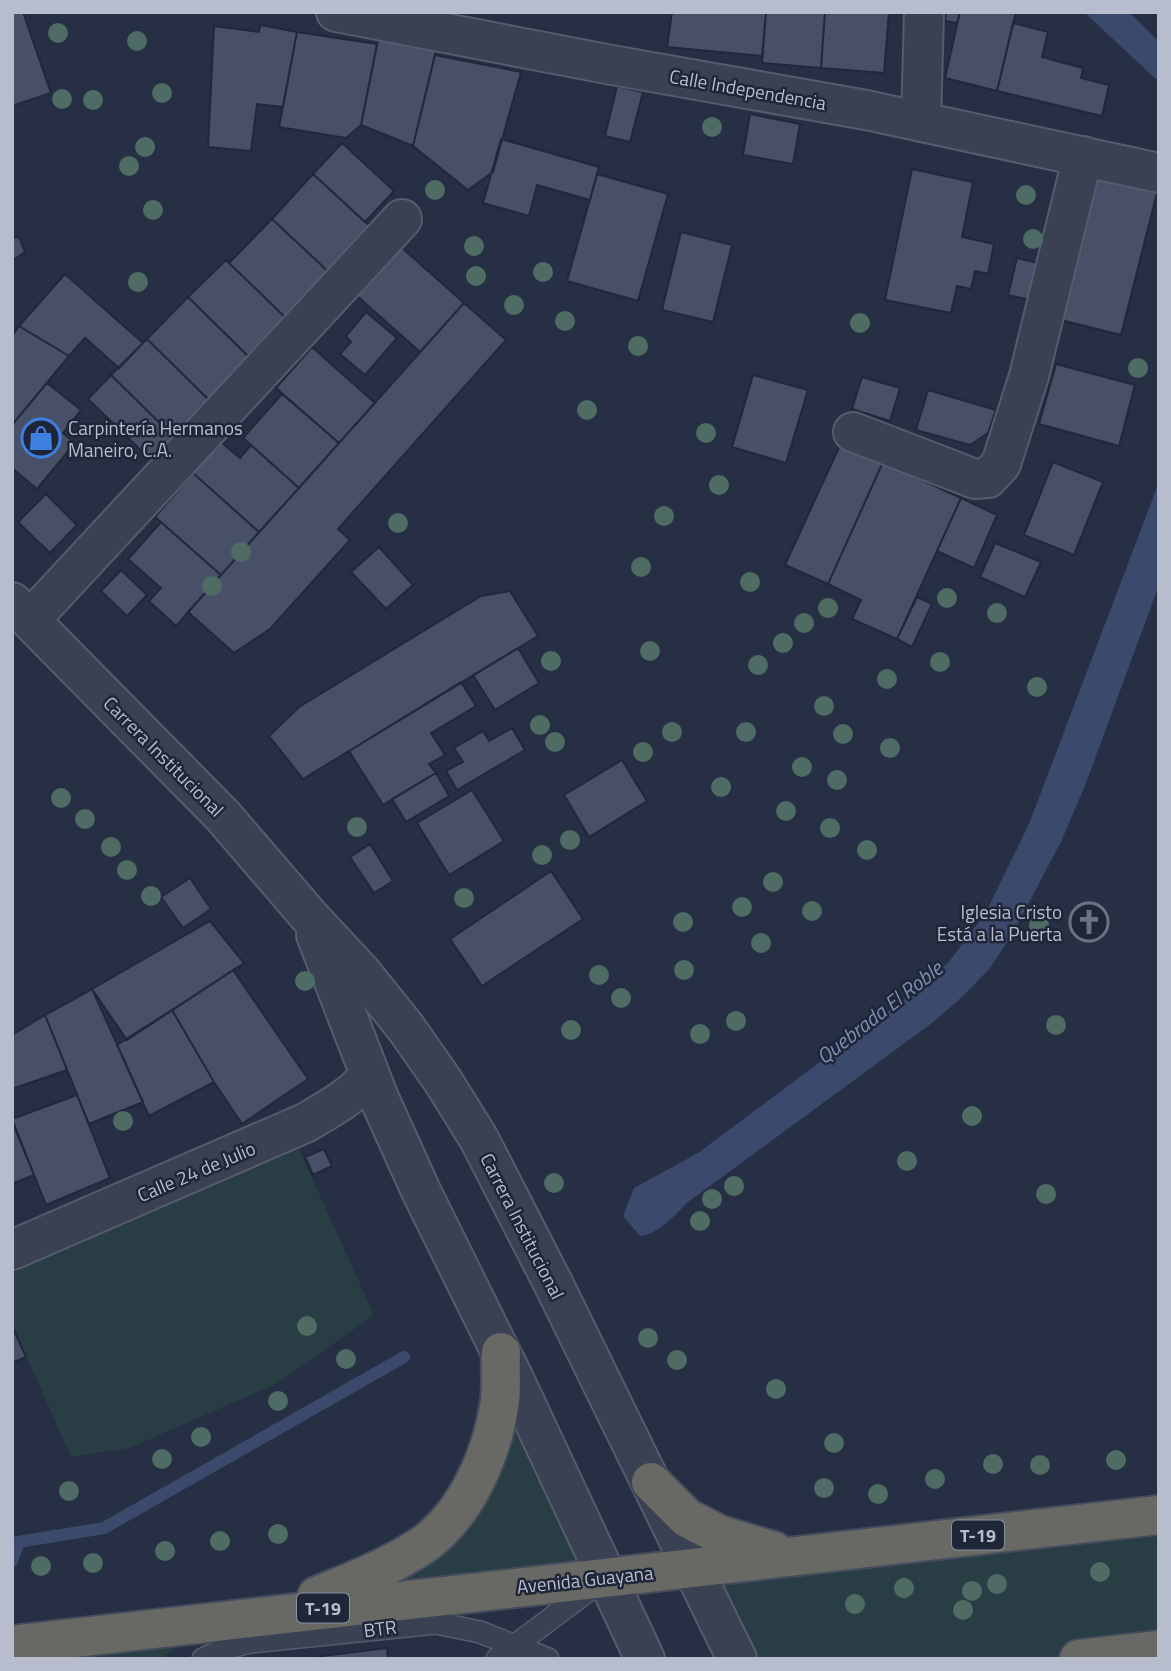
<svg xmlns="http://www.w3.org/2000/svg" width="1171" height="1671" font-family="'Titillium Web',sans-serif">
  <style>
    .green { fill: #283d44 }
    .water { fill: #3b4a6c }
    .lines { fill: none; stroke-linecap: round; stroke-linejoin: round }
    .stream { stroke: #3b4a6c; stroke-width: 12 }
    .building { fill: #485068; stroke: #21283a; stroke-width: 2 }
    .service-casing { stroke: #565c6d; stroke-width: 24 }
    .minor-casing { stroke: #565c6d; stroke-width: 42 }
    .trunk-casing { stroke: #454c5d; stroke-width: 42 }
    .service { stroke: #3a4153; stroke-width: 21 }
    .minor { stroke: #3a4153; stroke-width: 38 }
    .trunk { stroke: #686865; stroke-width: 38 }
    .tree { fill: #4e6c64 }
    .labels { text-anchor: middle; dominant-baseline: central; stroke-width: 5; stroke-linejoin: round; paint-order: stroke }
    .shield { fill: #1f2638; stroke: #8a90a0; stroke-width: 2 }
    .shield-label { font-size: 18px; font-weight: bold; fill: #b8bdcd }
    .street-label { font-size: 19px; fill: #b8bdcd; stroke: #1f2638 }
    .poi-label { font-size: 19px; fill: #b8bdcd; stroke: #1f2638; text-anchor: start }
    .water-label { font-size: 21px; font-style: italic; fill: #7e8eb4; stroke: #1f2638 }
  </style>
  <rect width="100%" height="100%" fill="#262f43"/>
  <path class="green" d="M290 1129 374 1315 278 1383 130 1448 71 1457 12 1324V1250Z
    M500 1400 607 1576 347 1584 426 1543Z
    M1159 1515V1650L1079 1659H737L692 1567Z
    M199 1630 162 1659 12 1658Z"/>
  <path class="water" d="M1084 12H1129L1159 42V82Z
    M1159 482V585L1086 783 1061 842 1010 938 990 968 963 996 932 1023 688 1202C675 1215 659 1234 640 1236L623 1216 634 1188 698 1153 906 998 948 963 985 914 1029 824Z"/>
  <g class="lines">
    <path class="stream" d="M12 1543 104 1528 404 1357
      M12 1561 19 1542"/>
  </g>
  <path class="building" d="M12 12H23L51 93 12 106Z
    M672 12H766L762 56 667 47Z
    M766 12H825L821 68 762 63Z
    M825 12H889L884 73 821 68Z
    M946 12H960L957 23 945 21Z
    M960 12H1016L997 91 945 78Z
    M1013 23 1048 32 1042 57 1083 68 1081 78 1109 85 1102 116 997 91Z
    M260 25 297 32 283 107 257 104 251 151 208 147 214 26 259 32Z
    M297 32 377 44 361 125 346 138 279 127Z
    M378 40 436 50 413 146 361 125Z
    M435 55 521 72 493 172 468 190 413 146Z
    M617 86 643 92 630 142 605 136Z
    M750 114 800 124 793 164 743 155Z
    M501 139 599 167 590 200 537 185 529 216 483 203Z
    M342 143 394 191 365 222 313 174Z
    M912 169 973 182 962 237 994 244 988 274 975 271 971 289 957 286 951 313 885 300Z
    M313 174 375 231 333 276 272 219Z
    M597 174 668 194 638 301 567 281Z
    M1093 176 1157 193 1121 335 1057 319Z
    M272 219 333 276 291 323 229 263Z
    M681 232 732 245 713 322 662 310Z
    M19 237 25 252 12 261V238Z
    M400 246 464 303 420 352 356 295Z
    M1017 258 1038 263 1030 300 1008 295Z
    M226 260 291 323 253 361 188 297Z
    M65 274 143 343 119 368 85 338 69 356 19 326Z
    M188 297 253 361 212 403 147 339Z
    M464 303 506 340 338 529 350 540 270 629 234 653 188 612Z
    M366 312 397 338 365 375 340 354 351 342 346 336Z
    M19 326 69 356 12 425V336Z
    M147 339 212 403 176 439 111 375Z
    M312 347 375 403 339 443 276 388Z
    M1056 364 1135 385 1119 446 1039 424Z
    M111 375 176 439 153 462 88 399Z
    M753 375 808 390 786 463 732 447Z
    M862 377 900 388 890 421 852 409Z
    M47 383 81 410 63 433 75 443 37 489 12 468V425Z
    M928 390 996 410 988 433 970 445 916 430Z
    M282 394 339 443 299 488 243 438Z
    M221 442 240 458 251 445 299 488 259 532 193 473Z
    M841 443 883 462 828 584 785 565Z
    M883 462 961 498 897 639 852 619 861 600 828 584Z
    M1053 462 1103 482 1074 555 1024 535Z
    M193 473 259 532 221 575 155 517Z
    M46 494 77 525 50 553 18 522Z
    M961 498 997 515 974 568 937 551Z
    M161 522 221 575 176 626 149 601 161 588 128 559Z
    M995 543 1041 562 1025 597 980 577Z
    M379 547 413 585 386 609 351 572Z
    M121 570 147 595 127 616 101 591Z
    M510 591 538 636 303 779 269 736 299 707 481 596Z
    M917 597 932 604 912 647 897 639Z
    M518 648 539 683 495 710 473 675Z
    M461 682 476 706 431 733 445 755 429 764 436 773 383 805 349 751Z
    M512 728 525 750 457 790 446 771 463 762 454 748 483 731 489 741Z
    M622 760 647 801 589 837 564 795Z
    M436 773 449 796 406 822 392 799Z
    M472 790 504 841 449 875 417 823Z
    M370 844 393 881 374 893 350 857Z
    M551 871 583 919 482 986 450 939Z
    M190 878 211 909 183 928 161 897Z
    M210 921 244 963 127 1040 92 989Z
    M233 970 308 1079 242 1124 214 1082 172 1010Z
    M92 989 143 1102 89 1124 45 1015Z
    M172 1010 214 1082 149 1116 117 1045Z
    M45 1015 67 1070 12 1089V1035Z
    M77 1095 110 1178 46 1205 12 1119Z
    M12 1121 34 1175 12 1184Z
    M324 1149 332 1166 313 1175 305 1157Z
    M12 1326 26 1357 12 1363Z
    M387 1648 388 1659H298Z"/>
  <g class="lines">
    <g class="service-casing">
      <path id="service" d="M203 1659 227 1648 250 1642 436 1623 480 1632 548 1659
        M497 1659 597 1584"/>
    </g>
    <g class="minor-casing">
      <path id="minor" d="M336 12 612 65 866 110 1159 173
        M921 122 924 12
        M853 432 975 479 988 478 1001 464 1029 376 1083 156
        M12 602 223 816 308 915 361 972 406 1028 443 1081 479 1139 555 1287 737 1659
        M30 620 402 219
        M316 935 379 1098 421 1191 515 1381 645 1659
        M12 1250 305 1123C329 1109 352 1097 370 1075"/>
    </g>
    <g class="trunk-casing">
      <path id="trunk" d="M651 1482 687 1518 720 1535 774 1551
        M317 1596C353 1581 390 1567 423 1545 467 1514 493 1452 500 1401 502 1385 500 1368 501 1352
        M12 1645 1159 1515
        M1079 1659 1159 1650"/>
    </g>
    <use href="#service" class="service"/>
    <use href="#minor" class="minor"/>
    <use href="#trunk" class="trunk"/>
  </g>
  <g class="tree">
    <circle cx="58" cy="33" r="10"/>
    <circle cx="137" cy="41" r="10"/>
    <circle cx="162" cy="93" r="10"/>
    <circle cx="62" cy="99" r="10"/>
    <circle cx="93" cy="100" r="10"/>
    <circle cx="712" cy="127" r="10"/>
    <circle cx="145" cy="147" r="10"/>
    <circle cx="129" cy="166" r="10"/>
    <circle cx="435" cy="190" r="10"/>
    <circle cx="1026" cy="195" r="10"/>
    <circle cx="153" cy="210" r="10"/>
    <circle cx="1033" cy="239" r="10"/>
    <circle cx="474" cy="246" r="10"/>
    <circle cx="543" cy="272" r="10"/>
    <circle cx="476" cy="276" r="10"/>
    <circle cx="138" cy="282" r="10"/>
    <circle cx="514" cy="305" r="10"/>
    <circle cx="565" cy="321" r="10"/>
    <circle cx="860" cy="323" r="10"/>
    <circle cx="638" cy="346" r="10"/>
    <circle cx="1138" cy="368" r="10"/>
    <circle cx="587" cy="410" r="10"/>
    <circle cx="706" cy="433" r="10"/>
    <circle cx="719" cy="485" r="10"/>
    <circle cx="664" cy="516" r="10"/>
    <circle cx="398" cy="523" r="10"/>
    <circle cx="241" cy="552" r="10"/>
    <circle cx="641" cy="567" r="10"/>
    <circle cx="750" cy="582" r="10"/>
    <circle cx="212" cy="586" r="10"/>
    <circle cx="947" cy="598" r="10"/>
    <circle cx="828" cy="608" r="10"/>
    <circle cx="997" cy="613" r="10"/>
    <circle cx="804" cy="623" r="10"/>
    <circle cx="783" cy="643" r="10"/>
    <circle cx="650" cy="651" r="10"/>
    <circle cx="551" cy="661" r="10"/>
    <circle cx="940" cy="662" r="10"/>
    <circle cx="758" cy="665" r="10"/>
    <circle cx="887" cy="679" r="10"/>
    <circle cx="1037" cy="687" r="10"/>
    <circle cx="824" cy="706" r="10"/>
    <circle cx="540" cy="725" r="10"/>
    <circle cx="672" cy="732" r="10"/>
    <circle cx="746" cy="732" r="10"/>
    <circle cx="843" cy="734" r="10"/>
    <circle cx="555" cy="742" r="10"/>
    <circle cx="890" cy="748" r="10"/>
    <circle cx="643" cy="752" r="10"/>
    <circle cx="802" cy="767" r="10"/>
    <circle cx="837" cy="780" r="10"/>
    <circle cx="721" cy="787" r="10"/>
    <circle cx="61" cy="798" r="10"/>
    <circle cx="786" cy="811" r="10"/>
    <circle cx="85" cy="819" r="10"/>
    <circle cx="357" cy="827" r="10"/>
    <circle cx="830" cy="828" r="10"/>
    <circle cx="570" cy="840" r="10"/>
    <circle cx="111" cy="847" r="10"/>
    <circle cx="867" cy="850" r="10"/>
    <circle cx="542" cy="855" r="10"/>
    <circle cx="127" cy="870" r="10"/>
    <circle cx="773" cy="882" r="10"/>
    <circle cx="151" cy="896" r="10"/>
    <circle cx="464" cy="898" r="10"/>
    <circle cx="742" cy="907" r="10"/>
    <circle cx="812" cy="911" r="10"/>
    <circle cx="683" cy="922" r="10"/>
    <circle cx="1039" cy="925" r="10"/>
    <circle cx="761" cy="943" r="10"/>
    <circle cx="684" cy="970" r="10"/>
    <circle cx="599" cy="975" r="10"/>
    <circle cx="305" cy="981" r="10"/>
    <circle cx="621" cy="998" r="10"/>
    <circle cx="736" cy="1021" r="10"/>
    <circle cx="1056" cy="1025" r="10"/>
    <circle cx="571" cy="1030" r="10"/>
    <circle cx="700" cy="1034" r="10"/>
    <circle cx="972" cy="1116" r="10"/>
    <circle cx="123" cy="1121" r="10"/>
    <circle cx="907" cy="1161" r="10"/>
    <circle cx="554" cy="1183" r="10"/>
    <circle cx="734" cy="1186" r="10"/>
    <circle cx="1046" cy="1194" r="10"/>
    <circle cx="712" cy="1199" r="10"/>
    <circle cx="700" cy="1221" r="10"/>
    <circle cx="307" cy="1326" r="10"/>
    <circle cx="648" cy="1338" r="10"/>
    <circle cx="346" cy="1359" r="10"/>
    <circle cx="677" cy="1360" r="10"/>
    <circle cx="776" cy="1389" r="10"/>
    <circle cx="278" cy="1401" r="10"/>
    <circle cx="201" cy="1437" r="10"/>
    <circle cx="834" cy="1443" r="10"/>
    <circle cx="162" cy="1459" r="10"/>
    <circle cx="1116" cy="1460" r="10"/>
    <circle cx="993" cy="1464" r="10"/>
    <circle cx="1040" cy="1465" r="10"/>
    <circle cx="935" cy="1479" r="10"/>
    <circle cx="824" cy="1488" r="10"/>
    <circle cx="69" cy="1491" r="10"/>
    <circle cx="878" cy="1494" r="10"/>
    <circle cx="278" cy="1534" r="10"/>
    <circle cx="220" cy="1541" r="10"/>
    <circle cx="165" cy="1551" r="10"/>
    <circle cx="93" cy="1563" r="10"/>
    <circle cx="41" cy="1566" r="10"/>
    <circle cx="1100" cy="1572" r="10"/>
    <circle cx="997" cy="1584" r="10"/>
    <circle cx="904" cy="1588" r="10"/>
    <circle cx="972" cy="1591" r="10"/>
    <circle cx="855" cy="1604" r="10"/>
    <circle cx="963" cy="1610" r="10"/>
  </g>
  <defs>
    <g id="shop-ring" transform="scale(2.0125)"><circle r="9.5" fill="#1f2638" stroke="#3f7fe0" stroke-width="1.5"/><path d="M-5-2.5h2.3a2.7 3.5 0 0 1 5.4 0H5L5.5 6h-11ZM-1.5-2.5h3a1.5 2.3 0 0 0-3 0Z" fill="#3f7fe0"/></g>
    <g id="church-ring" transform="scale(2.0125)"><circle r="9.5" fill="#1f2638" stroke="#6b7280" stroke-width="1.5"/><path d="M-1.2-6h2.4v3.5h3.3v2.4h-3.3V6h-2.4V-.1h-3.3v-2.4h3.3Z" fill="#6b7280"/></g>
  </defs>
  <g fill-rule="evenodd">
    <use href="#shop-ring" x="41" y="438"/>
    <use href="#church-ring" x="1089" y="922"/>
  </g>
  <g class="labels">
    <g class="shield">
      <rect x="952" y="1520.5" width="52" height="29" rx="5"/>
      <rect x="297" y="1593.5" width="52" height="29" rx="5"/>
    </g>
    <g class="shield-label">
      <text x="978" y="1535">T-19</text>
      <text x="323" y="1608">T-19</text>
    </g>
    <g class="street-label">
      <text transform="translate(748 89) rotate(10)">Calle Independencia</text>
      <text transform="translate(164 756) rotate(45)">Carrera Institucional</text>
      <text transform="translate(196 1171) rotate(-23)">Calle 24 de Julio</text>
      <text transform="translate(523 1226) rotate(63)">Carrera Institucional</text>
      <text transform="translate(585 1579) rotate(-6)">Avenida Guayana</text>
      <text transform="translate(380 1628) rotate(-7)">BTR</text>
    </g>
    <g class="poi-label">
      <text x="68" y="427">Carpintería Hermanos<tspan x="68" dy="22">Maneiro, C.A.</tspan></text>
      <text x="1062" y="911" text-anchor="end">Iglesia Cristo<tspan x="1062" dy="22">Está a la Puerta</tspan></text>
    </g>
    <g class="water-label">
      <text transform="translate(879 1012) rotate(-38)">Quebrada El Roble</text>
    </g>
  </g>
  <rect width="1171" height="1671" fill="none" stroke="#b8bdcd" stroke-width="28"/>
</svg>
